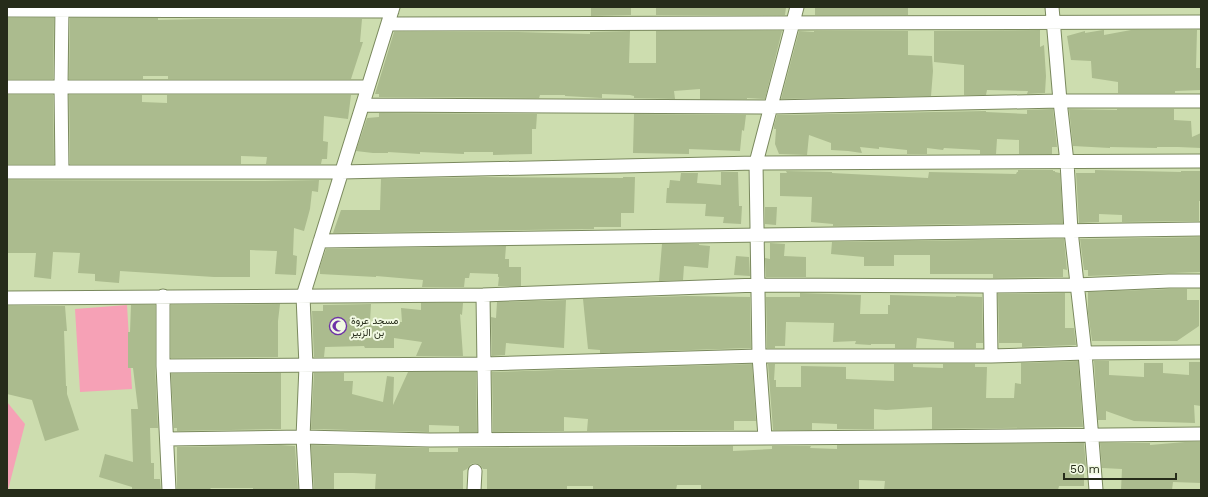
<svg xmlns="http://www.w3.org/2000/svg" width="1208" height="497" font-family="'Work Sans',Vazirmatn,sans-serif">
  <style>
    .green { fill: #f6a1b6 }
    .building { fill: #abbb8e }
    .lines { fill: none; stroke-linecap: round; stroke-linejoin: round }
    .minor-casing { stroke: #7a895e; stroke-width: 15 }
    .minor { stroke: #fff; stroke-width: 13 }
    .labels { text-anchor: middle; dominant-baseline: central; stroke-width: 4; stroke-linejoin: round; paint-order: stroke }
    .poi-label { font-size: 10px; fill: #262c1a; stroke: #f2fae3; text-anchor: start }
  </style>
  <rect width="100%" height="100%" fill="#cdddaf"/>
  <path class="green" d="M127 305 132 389 80 392 75 309Z
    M7 402 25 424 8 490H7Z"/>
  <path class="building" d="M591 7H631V15L591 16Z
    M656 7H786L785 15H656Z
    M815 7H908V15H815Z
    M7 18H54L53 79H7Z
    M70 18H158V20L203 19H362L360 42H363L351 79H168V76H143V79H69Z
    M1040 30V47L1044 45 1046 76 1045 93 1027 94 1028 91 987 90 986 95H964V65L934 62V31Z
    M1103 30H1104V35L1131 30H1197L1196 68H1201V90L1175 91V93H1118V82L1092 78 1091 61 1071 60 1067 36 1085 31V33Z
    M630 31 629 63H656V31H782L765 99 747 98V99H700V89L674 91 675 99 634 98V96L630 95 602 94V98L565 96V95H540L539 98 379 97V94H375L394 32H518L590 34V32Z
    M799 31 814 32V31H908V55L932 56 933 71 931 96 781 99Z
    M7 95H53L54 164H7Z
    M69 95H142V102L167 103V95H351L348 119 324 116 323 141 328 142 327 159H322L321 164H266L267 157 241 156V164H70Z
    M1052 109H1053L1057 147H1052V154H1019V140L997 139 996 154H980V150L944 148 943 150 927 148V154H907V150L879 147V149L860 147 862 153 848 151 831 150V143L809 135 807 155 779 154 775 144 776 129H774V125L777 115 986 111V112L1027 114V110Z
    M1069 109 1117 110V109H1174V120L1191 121 1192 137 1201 133V148L1178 147H1157V148L1110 147V148L1073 146Z
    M379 113 537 114 536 129H532V154L493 155V152H464V154L420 152V154L388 152V153H373L356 151 367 118 379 117Z
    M634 114 746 115 744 131 742 130 740 151 689 149V154L633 153Z
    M1018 170H1053V171H1055V172L1060 173 1063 223 833 226V224L811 222 812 197 780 196V173H787L786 171 832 172V173L928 178 929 172 1016 174 1017 172H1018Z
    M1095 170 1181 172V171H1201V201H1199V221L1122 222V215L1099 214V222L1079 223 1076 173H1095Z
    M721 172H738L739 206H742L741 224 723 223 724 217 705 216 706 204 666 203 667 188H669L670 180 680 181 681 173H698L697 183 721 185Z
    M483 177 623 178V177H635L634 213H621V227H594V229L333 233 341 210H380L381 179Z
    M7 180 265 181 319 180 318 192 312 191 310 209 304 231 294 228 293 255 297 256 296 275 275 274 277 251 250 250V277H214L120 271 119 283 95 281V274L78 273 80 253 53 252 51 279 34 277 36 253H7Z
    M765 207H777L776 225 765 224Z
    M1201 237V272L1088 276V270H1084L1080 239Z
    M1064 239 1067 270 1063 269V277L993 278V274H930V255H894V266H864V257L831 254 832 242Z
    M770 243 785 244 784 256 806 257V277H766L765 258 770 259Z
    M662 244H699V245L710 246 708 268 684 266 683 280 659 281Z
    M506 246 505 259H509V267H521V286H498L499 277H498V274L470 273 469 278H465L464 287H422L423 280 376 276V277L320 274V267L326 249Z
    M736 256 749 257 750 276 734 275Z
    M1169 289H1187V300H1199V326L1177 341H1092L1088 312V292Z
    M800 293 861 295 860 314H888V305H890V295L956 297V296L982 297 983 343H976V348H954V342L917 338 916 348H895V344H871V345L855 344 856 341 833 342 834 323 786 322 785 346H775V348H767L766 297H800Z
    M1065 293V328H1074L1076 345 1022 347V343H999L998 294Z
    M687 296 750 297 751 348 600 353V350L588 349 583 299Z
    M566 300 564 348 506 343 505 355 492 356 491 317 496 318 497 302Z
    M421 303H463L462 315 460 314 463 356H416L422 342 394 338V348H365L364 346 325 347 324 357H314L312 311H323V305L371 304 370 322 399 323V322H402L401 308 421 310Z
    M280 304 278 321V357L171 358V305Z
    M131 305H155V366L158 428H150L151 463H154V479H160L161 490H132V487L99 477 105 454 133 462 131 409H138L133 368H128V332H130Z
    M7 306H65L67 331H64L66 386H67V394L79 430 45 441 32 400 7 394Z
    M1078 361 1083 427 932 429V407L886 410 874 409V429H837V424L812 423V430H773L768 364H775L774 380H776V387H801V366L846 367V379L894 381V364H913V367L943 368V364H975V367H987L986 398H1014L1015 383 1021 384V363Z
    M1094 361H1109V375L1144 377V363H1163V373L1189 375V362H1201V406L1194 405 1195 423 1134 421 1106 411V420H1098Z
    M752 364 756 421H734V430L587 431 588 419 564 417V431L493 432 492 372Z
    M408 372H476L477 432H459V426L429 425V432L311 429 314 373H344V381H353L352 394 383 402 387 376 394 377 393 405Z
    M281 373V429L177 431V428H174L171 374Z
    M1185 442H1201V483L1173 482 1172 490H1121L1122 469 1102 468 1100 443H1150V445Z
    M1084 443 1086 467 1084 466V486H1059L1058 490H884L885 481 859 480V490H732L701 489V485H677L676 490H593V486H567V490H487V469H483L480 465 475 463 471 464 467 469 463 471V490H375L376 474 353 473H334V489H314L311 445 429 448V452H458V448L733 446V451L772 449V446H811L810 448 837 449V445Z
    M281 445 295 446 298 490H253V488H210L211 489 177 490V447Z"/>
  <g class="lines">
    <g class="minor-casing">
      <path id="minor" d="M62 7 61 87 62 172
        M1052 7 1060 101 1067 162 1071 231 1085 353 1096 490
        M7 10 392 11
        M388 24 1201 22
        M7 87H368
        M363 105 771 107 1060 101H1201
        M7 172H341L756 163 1201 161
        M320 241 1201 229
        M990 286 991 356
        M483 295 485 439
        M163 296V366L169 490
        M7 298 483 295 759 285 990 286 1076 285 1169 281H1201
        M163 366 484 364 759 356H991L1085 353 1201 352
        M765 437 759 356 756 163 797 7
        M167 439 303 437 430 440 909 437 1201 434
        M306 490 303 437 306 366 303 296 393 7
        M474 490 475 471"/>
    </g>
    <use href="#minor" class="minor"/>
  </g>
  <defs>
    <g id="mosque-ring" transform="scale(0.9)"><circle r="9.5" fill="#f2fae3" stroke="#6e32a7" stroke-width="1.5"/><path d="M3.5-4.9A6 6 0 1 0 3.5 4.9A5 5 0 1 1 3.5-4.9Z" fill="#6e32a7"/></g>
  </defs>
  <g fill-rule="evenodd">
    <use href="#mosque-ring" x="338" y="326"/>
  </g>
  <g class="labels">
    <g class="poi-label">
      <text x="351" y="320">مسجد عروة<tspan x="351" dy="12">بن الزبير</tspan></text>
    </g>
  </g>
  <rect width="1208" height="497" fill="none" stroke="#262c1a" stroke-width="16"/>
  <path d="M1064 473v6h112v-6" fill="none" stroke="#262c1a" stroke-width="2"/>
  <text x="1070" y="473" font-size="12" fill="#262c1a" stroke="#f2fae3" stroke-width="3" paint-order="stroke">50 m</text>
</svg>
